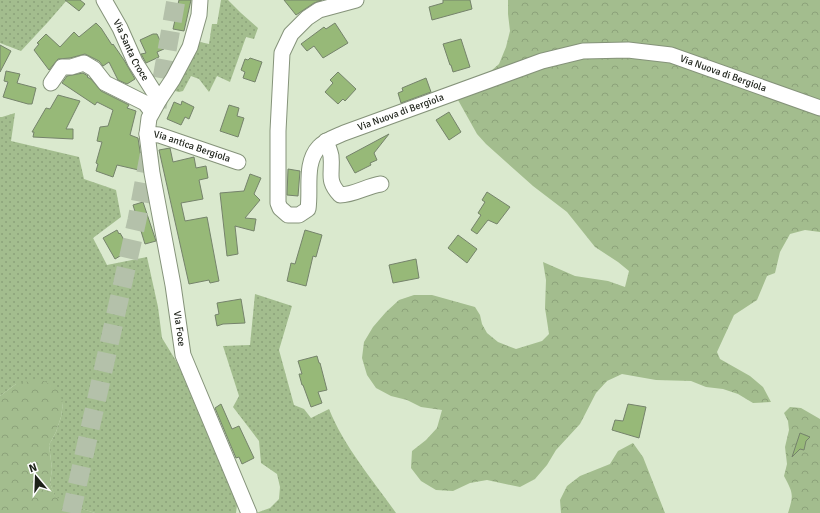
<svg xmlns="http://www.w3.org/2000/svg" width="820" height="513" font-family="Signika,sans-serif">
  <style>
    .grass { fill: url(#grass-dots) }
    .forest { fill: url(#forest-crowns) }
    .building { fill: #97b978; stroke: #75836b }
    .lines { fill: none; stroke-linecap: round; stroke-linejoin: round }
    .major-tunnel { stroke: #b4c1aa; stroke-width: 19; stroke-dasharray: 19 10; stroke-linecap: butt }
    .minor-casing { stroke: #85937a; stroke-width: 17 }
    .minor { stroke: #fff; stroke-width: 15 }
    .labels { text-anchor: middle; dominant-baseline: central; stroke-width: 4; stroke-linejoin: round; paint-order: stroke }
    .street-label { font-size: 10px; fill: #1c2118; stroke: #fff }
  </style>
  <defs>
    <pattern id="grass-dots" width="8" height="8" patternUnits="userSpaceOnUse"><rect width="8" height="8" fill="#a3bd8e"/><path d="M2 2h.1M6 6h.1" fill="none" stroke="#8ca27a" stroke-width="1.8" stroke-linecap="round"/></pattern>
    <pattern id="forest-crowns" width="20" height="18" patternUnits="userSpaceOnUse"><rect width="20" height="18" fill="#a3bd8e"/><path d="M2 6a3 3 0 1 1 6 0M12 15a3 3 0 1 1 6 0" fill="none" stroke="#8ca27a"/></pattern>
  </defs>
  <rect width="100%" height="100%" fill="#dae9ce"/>
  <path class="grass" d="M0 0H67L48 22 21 51 0 43Z
    M221 0H228L241 13 258 28 254 39 246 37 230 82 217 76 209 92 199 79 191 76 183 91 179 92 171 90 200 42 209 44 212 24H217Z
    M15 113 11 141 79 157 84 179 116 190 121 217 93 238 107 265 147 257 158 307 162 338 178 364 237 505 236 513H95L67 504 55 497 50 483 52 469 49 445 56 432 61 417 63 403 16 384 0 396V117H2Z
    M255 294 292 306 279 350 294 405 304 409 311 418 329 409C344 447 373 480 396 513H256L270 508 279 499 280 487 277 474 261 463 259 441 233 407 239 396 223 346 250 345Z"/>
  <path class="forest" d="M508 0H820V232L805 230 790 234 780 252 775 273 767 276 757 300 734 315 717 352 720 359 750 376 763 387 771 402 753 403 738 394 723 389 706 387 691 381 656 380 622 374 607 381 596 393 580 424 556 450 547 465 535 479 520 487 487 480 470 483 453 491 436 490 421 481 411 468 412 451 426 440 437 428 442 410 421 407 407 400 391 396 376 388 367 375 362 358 364 342 373 327 386 312 399 300 414 295H432L475 307 480 315 482 324 487 333 498 342 516 349 542 341 549 334 545 308 546 280 543 262 575 276 608 281 625 287 629 271 618 262 595 247 567 212 533 186 486 144 477 134 458 100 499 64 506 47 510 31 508 14Z
    M30 381H44L58 389 63 403 61 417 56 432 49 445 52 469 50 483 55 496 68 504 95 513H0V396L16 384Z
    M790 407 801 408 820 419V513H788C794 494 793 493 784 476L787 464 785 447 789 430 788 421 784 413Z
    M633 443 643 457 665 513H561L560 500 567 486 580 476 610 464 618 451Z"/>
  <path class="building" d="M65 0H80L85 4 79 11Z
    M179 0H191L184 31 173 29 175 20H173L176 8H177Z
    M284 0H322L314 3 296 15Z
    M443 0H470L472 9 432 20 429 7 443 3Z
    M96 23 101 28 112 45 113 44 124 60 135 79 127 84 118 80 109 62 103 66 99 61 85 54 70 58 58 59 49 70 34 50 39 44 37 43 46 34 60 47 74 32 79 37Z
    M335 23 348 43 323 58 314 46 307 51 301 44 324 27 326 29Z
    M153 34H157L164 49 157 52 159 57 146 63 141 54 146 53 140 40Z
    M461 39 470 67 453 72 451 65H450L443 44Z
    M0 45 11 51 0 72Z
    M250 58 262 62 255 82 243 78 245 72 241 70 245 59 248 60Z
    M6 71 20 74 17 83 36 88 32 104H28L3 97 8 82 4 81Z
    M338 72 356 89 345 101 343 99 338 104 325 92 333 83 330 80Z
    M83 73 88 76 87 77 91 79 101 91 129 105 127 108 136 111 130 135 138 138 143 171 117 165 113 177 96 171 98 164 96 163 102 142 97 141 100 127 108 126 113 110 97 102 95 105 62 83 67 76Z
    M426 78 431 92 401 103 398 93 403 91 402 88Z
    M58 95 80 101 66 129H73V139L33 137 34 132H32L46 108 50 109Z
    M182 101 194 107 189 119 185 117 181 125 167 119 174 102 181 105Z
    M229 105 239 108 237 116 244 118 238 137 220 131Z
    M449 112 461 132 449 140 436 120Z
    M389 134 374 153 377 160 370 163 371 165 355 173 346 157Z
    M170 148 173 162 194 157 196 168 206 166 208 178 199 180 203 199 181 203 185 221 207 217 219 281 210 283 209 280 189 284 159 150Z
    M288 169 300 171 298 196 287 195Z
    M250 174 261 178 254 194 260 200 245 218 256 219 254 231 235 226 238 254 227 256 220 193 244 191Z
    M487 192 510 207 497 224 488 220 477 234 471 230 481 215 478 213 485 202 482 200Z
    M143 202 156 241 145 244 133 205Z
    M117 230 119 234 120 233 130 250 115 259 103 238Z
    M305 230 322 235 316 257 313 256 306 286 287 281 291 263 295 264Z
    M458 235 477 249 467 263 448 248Z
    M416 259 419 278 393 283 389 265Z
    M241 299 245 323 223 324 217 326 215 315 219 314 217 303Z
    M317 356 319 363H320L327 390 318 392 322 403 311 407 303 385H302L299 374H302L298 361Z
    M221 404 232 429 239 426 254 458 242 464 239 457 236 458 215 408Z
    M628 404 646 407 639 438 612 430 615 420 623 421Z
    M800 433 810 437 806 441 804 450 800 449 792 457Z"/>
  <g class="lines">
    <path class="major-tunnel" d="M157 107 176 0
      M71 513 137 220 150 151"/>
    <g class="minor-casing">
      <g id="minor">
        <path id="s1" d="M104 0 120 28 135 62 159 100"/>
        <path id="s2" d="M200 0 199 15 190 47 173 79 159 100 149 118 147 134 152 173 173 285 183 355 249 513"/>
        <path id="s3" d="M356 0 319 10 307 18 291 34 282 53 278 131V203L280 208 288 215H299L308 209C311 189 304 163 319 147 325 140 335 137 344 133L542 61 583 51 628 50 671 55 820 108"/>
        <path d="M51 83 62 67H71L84 63 94 69 105 83 145 103 152 112"/>
        <path id="s4" d="M147 134 159 135 238 162"/>
        <path d="M326 141C328 146 330 151 331 156 333 174 326 180 340 195 354 195 367 186 381 184"/>
      </g>
    </g>
    <use href="#minor" class="minor"/>
  </g>
  <g class="labels">
    <g class="street-label">
      <text stroke="none"><textPath href="#s1" startOffset="57">Via Santa Croce</textPath></text>
      <text stroke="none"><textPath href="#s3" startOffset="774">Via Nuova di Bergiola</textPath></text>
      <text stroke="none"><textPath href="#s3" startOffset="438">Via Nuova di Bergiola</textPath></text>
      <text stroke="none"><textPath href="#s4" startOffset="47">Via antica Bergiola</textPath></text>
      <text stroke="none"><textPath href="#s2" startOffset="344">Via Foce</textPath></text>
    </g>
  </g>
  <g transform="translate(36 477) rotate(341)" stroke="#ffffff" stroke-width="3" paint-order="stroke">
  <path d="M0-3L7 15L0 10L-7 15Z" fill="#1c2118"/>
  <text y="-6" font-size="11" font-weight="bold" text-anchor="middle" fill="#1c2118">N</text>
  </g>
</svg>
